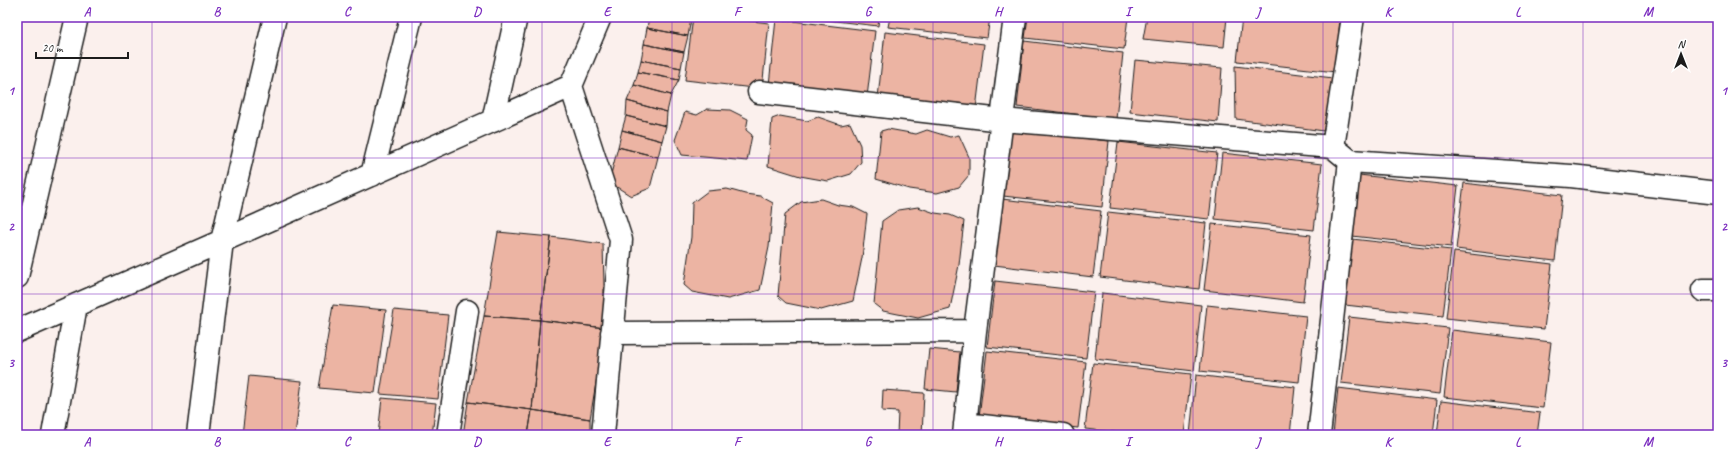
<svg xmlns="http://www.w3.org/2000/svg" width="1735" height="452" font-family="Caveat,sans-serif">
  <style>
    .building { fill: #ecb4a3; stroke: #1c1c1c }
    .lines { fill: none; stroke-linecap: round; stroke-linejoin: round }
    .minor-casing { stroke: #1c1c1c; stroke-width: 25 }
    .minor { stroke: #fff; stroke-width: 22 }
    .grid { fill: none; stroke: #7b2cbf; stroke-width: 1; stroke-opacity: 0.55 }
    .neatline { fill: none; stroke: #7b2cbf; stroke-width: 1.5 }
    .grid-label { font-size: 13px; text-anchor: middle; font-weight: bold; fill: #7b2cbf }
  </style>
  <rect width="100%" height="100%" fill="#fbf0ed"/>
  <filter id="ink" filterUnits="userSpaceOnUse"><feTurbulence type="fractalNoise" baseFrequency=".025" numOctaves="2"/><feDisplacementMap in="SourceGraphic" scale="8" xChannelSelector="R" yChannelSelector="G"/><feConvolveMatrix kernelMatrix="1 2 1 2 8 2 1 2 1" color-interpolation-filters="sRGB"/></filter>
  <g filter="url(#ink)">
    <path class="building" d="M649 17H680L691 19 688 36 647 28Z
      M693 17H719L769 23 762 89 685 80Z
      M801 17H879L878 26Z
      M890 17H990L987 38 888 27Z
      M1028 17H1128L1124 49 1025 38Z
      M1147 17H1227L1224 47 1143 39Z
      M1242 17H1340L1336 72 1237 61Z
      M776 19 875 31 867 97 769 85Z
      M647 28 688 36 684 52 644 44Z
      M885 32 984 44 976 109 878 98Z
      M1024 41 1123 53 1116 119 1017 107Z
      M644 44 684 52 681 68 641 60Z
      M641 60 681 68 679 80 638 72Z
      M1135 60 1222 68 1218 122 1130 112Z
      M1235 66 1333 78 1324 131 1236 119Z
      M638 72 679 80 671 95 634 85Z
      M634 85 671 95 667 112 627 101Z
      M627 101 667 112 666 126 626 116Z
      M707 109 730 110 748 119 746 130 752 135 747 161 682 155 675 140 685 112 697 115Z
      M626 116 666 126 662 141 622 130Z
      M780 116 807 121 818 117 841 125 850 123 860 145 861 162 851 174 828 181 800 176 768 166 772 119Z
      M888 129 916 134 927 130 950 137 959 135 969 157V175L959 187 937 193 909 189 876 179 881 131Z
      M622 130 662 141 658 157 618 147Z
      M1010 130 1109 141 1102 207 1003 196Z
      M1118 142 1217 153 1209 219 1110 208Z
      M618 147 658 157 650 188 631 196 609 182Z
      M1222 153 1322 164 1314 230 1215 219Z
      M1359 175 1458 186 1451 247 1352 236Z
      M1464 183 1562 195 1555 261 1456 249Z
      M727 189 745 194 760 196 773 203 769 247 760 290 728 299 692 292 684 285 691 237 692 203 708 191Z
      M821 199 838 205 853 207 867 214 862 258 853 301 821 310 786 303 778 296 785 214 801 202Z
      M1002 199 1101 211 1093 277 994 265Z
      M918 207 935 213 950 215 964 221 959 265 950 309 918 318 883 311 874 304 882 221 898 210Z
      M1108 212 1206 223 1199 289 1100 277Z
      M1212 224 1311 235 1303 302 1204 290Z
      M498 232 551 237 540 320 484 316Z
      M551 237 603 244 605 328 540 320Z
      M1352 239 1451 250 1443 316 1345 305Z
      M1454 252 1552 264 1544 329 1446 318Z
      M995 281 1094 292 1086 358 987 347Z
      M1102 293 1201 305 1194 371 1095 359Z
      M333 305 386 310 375 393 319 388Z
      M1207 305 1306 316 1299 382 1200 371Z
      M394 310 448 315 438 399 380 394Z
      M484 316 540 320 532 410 468 402Z
      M1349 317 1448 328 1440 394 1341 383Z
      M540 320 605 328 590 419 532 410Z
      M1452 330 1551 342 1543 408 1444 397Z
      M929 349 960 352 956 392 925 389Z
      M987 351 1086 362 1078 428 979 417Z
      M1093 363 1191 374 1184 435H1140L1085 429Z
      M1196 375 1295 387 1290 435H1190Z
      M249 376 302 381 295 435H242Z
      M1338 388 1437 400 1433 435H1333Z
      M883 390 924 393 922 435H897L898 412 882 411Z
      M382 398 436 403 432 435H378Z
      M1441 401 1540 413 1537 435H1437Z
      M468 402 532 410 528 435H463Z
      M532 410 590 419V435H528Z
      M1540 433 1564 435H1540Z"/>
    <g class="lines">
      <g class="minor-casing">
        <path id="minor" d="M275 17 222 241 571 86 600 17
          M571 86 621 240 603 435
          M759 92 1002 120 1333 147 1350 161 1319 435
          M493 121 516 17
          M1333 147 1353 17
          M1350 161 1571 176 1718 193
          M372 175 411 17
          M17 277 77 17
          M1703 290H1718
          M17 331 222 241
          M612 333 975 331
          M965 424 1063 435
          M53 435 76 305
          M198 435 222 241
          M448 435 467 311
          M964 435 975 331 1015 17"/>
      </g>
      <use href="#minor" class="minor"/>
    </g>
  </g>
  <path class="grid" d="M152 17V435M282 17V435M412 17V435M542 17V435M672 17V435M802 17V435M933 17V435M1063 17V435M1193 17V435M1323 17V435M1453 17V435M1583 17V435M17 158H1718M17 294H1718"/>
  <rect width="1735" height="452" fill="none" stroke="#fff" stroke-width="44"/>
  <g transform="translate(1681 54)" stroke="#ffffff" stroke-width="3" paint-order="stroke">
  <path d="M0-3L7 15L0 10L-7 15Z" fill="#1c1c1c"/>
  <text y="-6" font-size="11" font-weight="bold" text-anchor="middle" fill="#1c1c1c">N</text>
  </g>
  <path d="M36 52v6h92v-6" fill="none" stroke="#1c1c1c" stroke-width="2"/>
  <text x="42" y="52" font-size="12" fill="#1c1c1c" stroke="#ffffff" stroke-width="3" paint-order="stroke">20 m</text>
  <rect x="22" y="22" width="1691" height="408" class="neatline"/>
  <g class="grid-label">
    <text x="87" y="16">A</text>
    <text x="217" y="16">B</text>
    <text x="347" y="16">C</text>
    <text x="477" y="16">D</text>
    <text x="607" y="16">E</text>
    <text x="737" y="16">F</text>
    <text x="868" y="16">G</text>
    <text x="998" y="16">H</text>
    <text x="1128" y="16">I</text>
    <text x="1258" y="16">J</text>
    <text x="1388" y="16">K</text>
    <text x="1518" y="16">L</text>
    <text x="1648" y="16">M</text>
    <text x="11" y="95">1</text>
    <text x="1724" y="95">1</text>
    <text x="11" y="231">2</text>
    <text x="1724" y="231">2</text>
    <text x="11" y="367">3</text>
    <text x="1724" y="367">3</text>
    <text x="87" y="446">A</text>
    <text x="217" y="446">B</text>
    <text x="347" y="446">C</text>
    <text x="477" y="446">D</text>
    <text x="607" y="446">E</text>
    <text x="737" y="446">F</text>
    <text x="868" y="446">G</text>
    <text x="998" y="446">H</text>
    <text x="1128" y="446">I</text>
    <text x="1258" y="446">J</text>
    <text x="1388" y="446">K</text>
    <text x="1518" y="446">L</text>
    <text x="1648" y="446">M</text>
  </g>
</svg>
